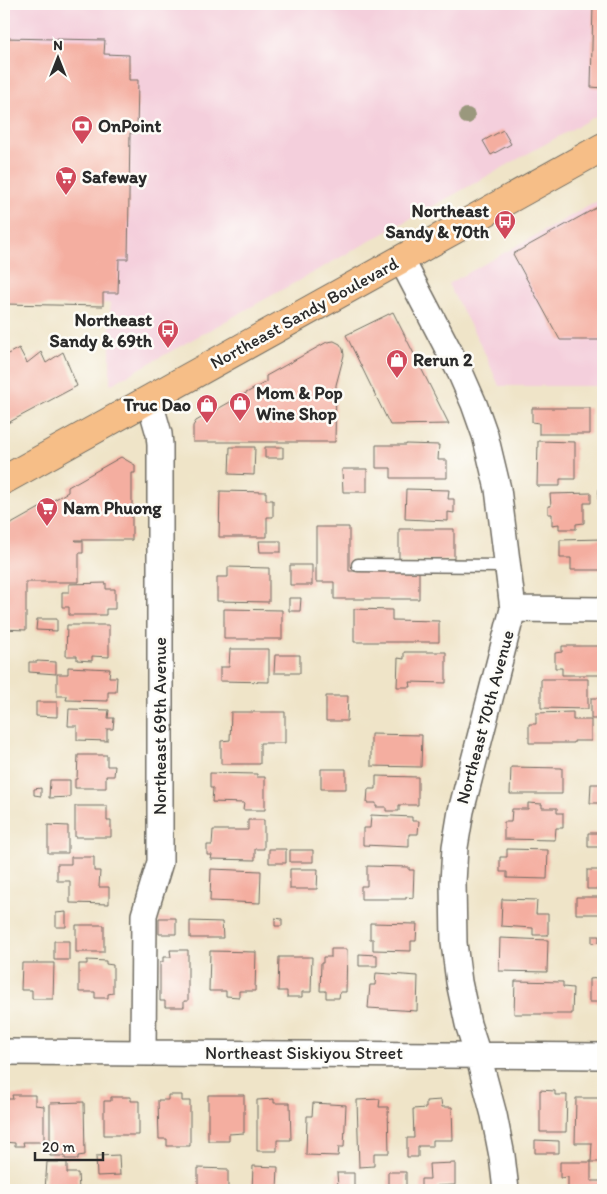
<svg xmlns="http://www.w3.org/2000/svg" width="607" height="1194" font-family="Itim,sans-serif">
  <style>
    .built { fill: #f4cfdc }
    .building { fill: #f4aea0 }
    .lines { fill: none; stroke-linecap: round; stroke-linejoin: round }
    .service-casing { stroke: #706c62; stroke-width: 15 }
    .minor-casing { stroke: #706c62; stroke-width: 28 }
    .primary-casing { stroke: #706c62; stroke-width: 30 }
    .service { stroke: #fff; stroke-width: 12 }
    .minor { stroke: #fff; stroke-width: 25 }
    .primary { stroke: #f6be87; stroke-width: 28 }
    .tree { fill: #9a987d }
    .labels { text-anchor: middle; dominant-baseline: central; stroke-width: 5; stroke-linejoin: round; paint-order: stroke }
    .poi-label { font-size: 18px; font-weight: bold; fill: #2b2b2b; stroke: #fdfcf7; text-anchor: start }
    .street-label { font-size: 18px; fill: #2b2b2b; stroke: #fdfcf7 }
  </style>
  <rect width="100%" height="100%" fill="#fdfcf7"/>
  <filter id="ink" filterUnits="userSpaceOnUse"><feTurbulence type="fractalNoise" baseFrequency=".02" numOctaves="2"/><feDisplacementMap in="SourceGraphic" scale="10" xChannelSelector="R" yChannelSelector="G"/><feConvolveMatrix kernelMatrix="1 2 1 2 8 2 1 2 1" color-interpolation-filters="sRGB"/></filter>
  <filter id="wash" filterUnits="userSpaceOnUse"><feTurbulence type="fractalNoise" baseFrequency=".0096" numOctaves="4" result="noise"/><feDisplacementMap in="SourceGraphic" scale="20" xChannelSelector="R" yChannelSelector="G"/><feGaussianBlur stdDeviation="1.12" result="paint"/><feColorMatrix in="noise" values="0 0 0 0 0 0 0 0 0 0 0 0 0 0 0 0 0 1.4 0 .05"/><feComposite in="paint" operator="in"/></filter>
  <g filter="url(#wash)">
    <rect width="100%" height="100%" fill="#efe4c8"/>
    <path class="built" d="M4 4H603V112L110 385V303H4Z
      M603 198V386H499L482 347 448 284Z"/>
    <g id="blocks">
      <path class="building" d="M593 4H603V88L591 87Z
        M4 38 105 40 104 54 129 55V80H138L137 133H130L128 259H119L118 293H103V306L4 304Z
        M503 130 511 144 491 155 483 141Z
        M603 204V340H560L513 254Z
        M393 312 449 424 390 425 346 335Z
        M334 341 340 344 343 349 344 355 336 385 335 442H193V426L196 421 266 382V376L327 342Z
        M19 348 27 363 41 352 46 363 63 352 77 386 4 425V356Z
        M532 408H590V434H539V423L532 422Z
        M538 441 575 442V479H560V486H537Z
        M406 444 439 445 438 460H447V478H391V468H376V445H406Z
        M230 447H255L254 475 229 474Z
        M265 447H283V458H265Z
        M121 457 135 465V473H132V540H75L76 541H83V553H79V582H26V630L4 629V528L68 492V487Z
        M342 469H367V492H343Z
        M406 489 449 490 448 499H454V513L448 512V521L405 519Z
        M599 489H603V499H598Z
        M220 491 266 492V500H273V517H267V537H219Z
        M591 493V503H584V523L576 524V529H559V524L552 525V514H548V506H551L550 494Z
        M316 527H349V571H419V599H334V582H316Z
        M399 529H454V560H399Z
        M603 539V570H571V558H560V540Z
        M259 541H281V552H260Z
        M290 565H312V585H290Z
        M228 567 269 568V602L217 601V577H228Z
        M106 583V589H115V609H106V615H69V607H62V592H69V584Z
        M289 598H301L300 611H289Z
        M224 609 282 610V639H224Z
        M354 609 392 610V620L439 621V642H354Z
        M37 619H57V631L36 630Z
        M67 625H109V657L92 656V661L77 660V656H66Z
        M562 646H603V665H601V675H562V668H555V653L562 652Z
        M230 649H269V682L220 681V667H229Z
        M404 652H446V683L410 682 411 687H397L398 658 404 659Z
        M275 655H300V673H274Z
        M37 661 56 662V674L29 672V662H37Z
        M68 667 110 669 109 677H117L116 692H108V701L66 700 67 696H57V674H68Z
        M541 679H588V709L541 708Z
        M326 696H348L347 721H326Z
        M591 698H603V719H591Z
        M36 702H57V717L36 716Z
        M69 709 109 710 108 718H114L113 729H107V741L77 740V726H68Z
        M231 712H285V743H260V764H221V741L230 740Z
        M573 712V720H591V741H574V743H529V724H536V713Z
        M371 734 422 735 421 767 371 766Z
        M78 755H107V766H115L114 776H106V788H75V779H77Z
        M511 767 562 768V794H510Z
        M321 769H346V789H321Z
        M210 773 257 774V777H265V810H243L244 803 212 802 213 788H210Z
        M376 776 418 777V805H399V811H386V807H376V803H367L368 789H376Z
        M50 780H70V797L49 798Z
        M591 784H603V803H590Z
        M41 788V796L34 795V789Z
        M528 803 542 804V808H557V813H563V828H556L555 840 504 839V822H511L512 809H528Z
        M75 806H107V821H111V837H75Z
        M371 815 412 817V821H419L418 834H409V847L363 845V828H370Z
        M248 820H264V849H255V860L211 859 212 855H207V845H212L213 830H248Z
        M48 825 68 826V853H48Z
        M588 833H603V847H588Z
        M269 849H286V863H269Z
        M507 849 548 850 547 879 507 878V872H500V857H507Z
        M290 850H313V862H290Z
        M71 857H94V871H100L99 887H109V904L70 903V881H57V864H71Z
        M367 866 409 867V870H414L413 898 406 897V899H361V886H367Z
        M211 869 261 871 260 903 210 901Z
        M290 869H318L317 889H290Z
        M587 870H603V889H587Z
        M576 897H603V914H576Z
        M502 899 537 900 536 914H548V935H533V928L501 926Z
        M66 912V927H56V913Z
        M159 918H176V934H159Z
        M275 918 282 919V926H275Z
        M190 921 222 922 223 938H190Z
        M370 923 417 924 416 941H411V951L373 950V939H370Z
        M76 925H104V952H76Z
        M592 936H599V942L592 943Z
        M500 938 548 940 547 972 499 971Z
        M54 941H69V960H54Z
        M331 949H347L346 992H340L339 998H326V991H320L321 963H323V957H331Z
        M170 950H188V1001H184V1007H165V1001H160V962H163V957H171Z
        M210 951 256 952 255 991H239V997L226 996V991H209Z
        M359 954 377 955V966H359Z
        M279 957H312L311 992H302V997H287V991H278Z
        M87 960 106 961V964L113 965V993L108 994V998H95V992H79V964H87Z
        M22 963H54L53 999H32V990H21Z
        M376 973 418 976 417 1011 368 1008 370 985H375Z
        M603 978V1002H589V979Z
        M515 981 563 982V987L573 988 572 1014H514Z
        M540 1090 555 1091V1095H567L566 1132H540Z
        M12 1095H35V1105L44 1106V1142H23L24 1146H15V1143L4 1142V1099H13Z
        M168 1095H182V1101H190V1146H167V1139H159L158 1100H168Z
        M208 1095H244V1133L229 1134V1141H208Z
        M111 1097H131V1101H139V1135H104V1101H111Z
        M576 1098H603V1162H591V1181H603V1190H568V1177L560 1178V1162H591L592 1143H575Z
        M274 1099V1103H290L291 1140H277V1151H257V1100Z
        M380 1099 379 1107H388L389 1153H374V1166L359 1167 357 1100Z
        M441 1100 442 1107H452L453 1140H433V1146H418V1157H407V1138H414L413 1109 426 1108V1101Z
        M84 1102 85 1155 78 1156V1159H65V1156H50V1103Z
        M313 1103 346 1105 344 1147H339L338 1156 306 1155 307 1116H312Z
        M535 1140 559 1141V1153H535Z
        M119 1155 120 1175 97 1176 96 1156Z
        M47 1162H67V1173H78L79 1190H45Z
        M455 1163V1185L437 1186V1190H421V1179H430L429 1164Z
        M253 1166 278 1167 277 1190H252Z
        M198 1168 228 1169V1189L198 1190Z
        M388 1172H406V1190H388Z
        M337 1173H354V1190H334V1187H338Z"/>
    </g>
  </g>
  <g filter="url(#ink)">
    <use href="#blocks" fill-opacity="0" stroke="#706c62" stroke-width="1"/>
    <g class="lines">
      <g class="service-casing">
        <path id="service" d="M358 565 508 566"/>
      </g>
      <g class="minor-casing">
        <path id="minor" d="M401 259 460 372 474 404 485 435 498 489 513 609 461 811 455 847 453 883 454 943 459 982 468 1024 478 1055 494 1115 502 1156 506 1190
          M513 609 603 610
          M4 1052 603 1056
          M143 1053 144 915 160 862V445L159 434 149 399"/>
      </g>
      <g class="primary-casing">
        <path id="primary" d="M4 480 603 147"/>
      </g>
      <use href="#service" class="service"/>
      <use href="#minor" class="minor"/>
      <use href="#primary" class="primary"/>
    </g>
    <circle class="tree" cx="467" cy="116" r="8"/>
  </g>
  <defs>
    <g id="bank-pin" transform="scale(1.125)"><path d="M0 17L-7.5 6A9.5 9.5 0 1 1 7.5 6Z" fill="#d1495b" stroke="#fdfcf7"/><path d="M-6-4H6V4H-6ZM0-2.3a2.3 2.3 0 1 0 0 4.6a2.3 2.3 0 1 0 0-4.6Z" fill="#fff"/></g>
    <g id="supermarket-pin" transform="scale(1.125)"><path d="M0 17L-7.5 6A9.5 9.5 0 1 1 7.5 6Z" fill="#d1495b" stroke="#fdfcf7"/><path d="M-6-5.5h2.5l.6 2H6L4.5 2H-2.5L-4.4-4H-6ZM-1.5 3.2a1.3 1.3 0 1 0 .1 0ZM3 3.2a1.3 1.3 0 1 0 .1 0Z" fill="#fff"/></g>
    <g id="bus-pin" transform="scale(1.125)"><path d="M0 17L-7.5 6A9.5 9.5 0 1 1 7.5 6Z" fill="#d1495b" stroke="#fdfcf7"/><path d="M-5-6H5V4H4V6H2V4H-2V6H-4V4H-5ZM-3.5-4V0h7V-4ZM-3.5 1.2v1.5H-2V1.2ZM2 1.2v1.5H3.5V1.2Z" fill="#fff"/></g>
    <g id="shop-pin" transform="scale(1.125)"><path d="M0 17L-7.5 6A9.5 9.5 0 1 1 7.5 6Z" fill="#d1495b" stroke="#fdfcf7"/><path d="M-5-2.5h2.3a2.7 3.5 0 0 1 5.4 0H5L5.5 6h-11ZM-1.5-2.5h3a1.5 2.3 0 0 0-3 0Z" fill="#fff"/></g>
  </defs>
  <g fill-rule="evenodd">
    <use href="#bank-pin" x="82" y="126"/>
    <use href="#supermarket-pin" x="66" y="177"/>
    <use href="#bus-pin" x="505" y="221"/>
    <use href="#bus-pin" x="168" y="330"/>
    <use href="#shop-pin" x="397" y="360"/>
    <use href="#shop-pin" x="240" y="403"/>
    <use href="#shop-pin" x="207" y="405"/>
    <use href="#supermarket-pin" x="47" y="508"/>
  </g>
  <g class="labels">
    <g class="poi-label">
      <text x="98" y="126">OnPoint</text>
      <text x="82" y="177">Safeway</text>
      <text x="489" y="211" text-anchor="end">Northeast<tspan x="489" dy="21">Sandy &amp; 70th</tspan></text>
      <text x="152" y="320" text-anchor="end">Northeast<tspan x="152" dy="21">Sandy &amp; 69th</tspan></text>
      <text x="413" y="360">Rerun 2</text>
      <text x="256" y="393">Mom &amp; Pop<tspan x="256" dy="21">Wine Shop</tspan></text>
      <text x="191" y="405" text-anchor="end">Truc Dao</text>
      <text x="63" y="508">Nam Phuong</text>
    </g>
    <g class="street-label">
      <text transform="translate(304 313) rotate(-29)">Northeast Sandy Boulevard</text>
      <text transform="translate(485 717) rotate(-75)">Northeast 70th Avenue</text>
      <text transform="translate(160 726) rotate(-90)">Northeast 69th Avenue</text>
      <text x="304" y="1053">Northeast Siskiyou Street</text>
    </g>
  </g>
  <rect width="607" height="1194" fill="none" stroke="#fdfcf7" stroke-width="20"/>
  <g transform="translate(58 58)" stroke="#fdfcf7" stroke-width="4" paint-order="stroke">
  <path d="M0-4L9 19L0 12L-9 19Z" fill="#2b2b2b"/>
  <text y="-8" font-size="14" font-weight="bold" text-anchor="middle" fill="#2b2b2b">N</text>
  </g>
  <path d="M35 1152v8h68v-8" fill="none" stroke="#2b2b2b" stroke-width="2.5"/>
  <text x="42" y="1152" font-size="15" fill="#2b2b2b" stroke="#fdfcf7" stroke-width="4" paint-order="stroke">20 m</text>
</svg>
